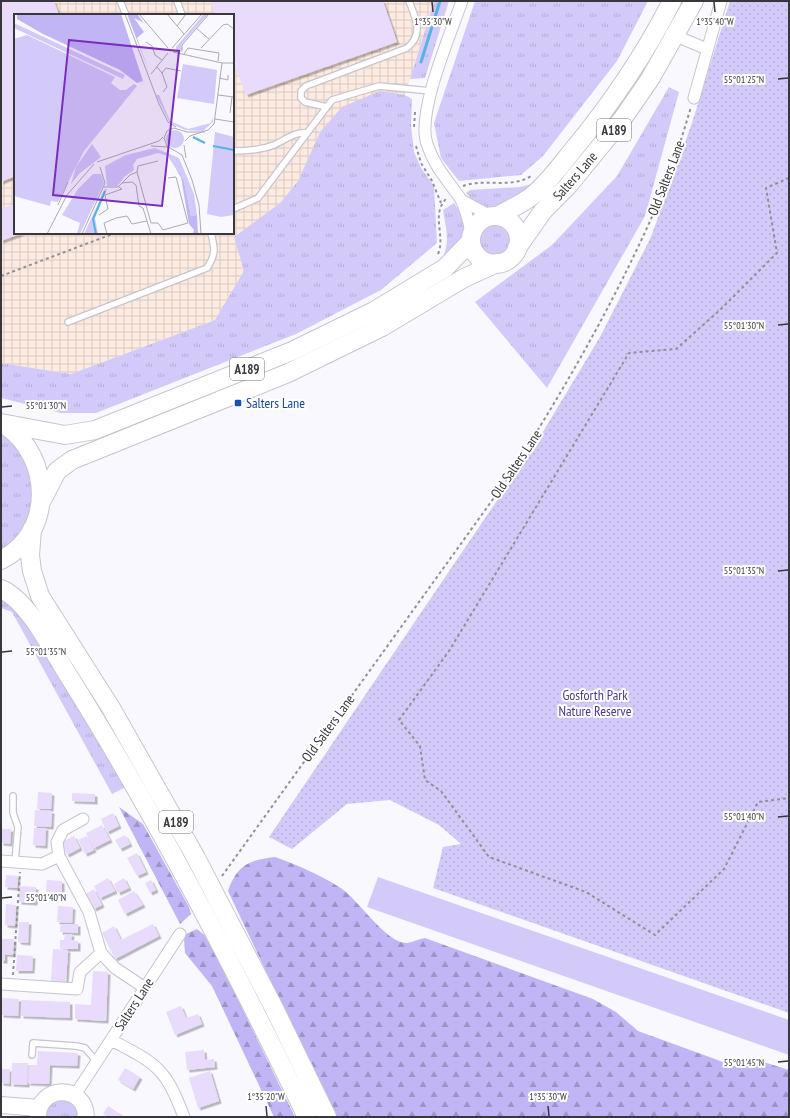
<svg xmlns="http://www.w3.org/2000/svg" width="790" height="1118" font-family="'PT Sans Narrow',sans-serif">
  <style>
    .industrial { fill: url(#industrial-grid); fill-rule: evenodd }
    .grass { fill: url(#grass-tufts) }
    .forest { fill: url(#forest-firs) }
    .park { fill: url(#park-dots) }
    .garden { fill: #d3caf9 }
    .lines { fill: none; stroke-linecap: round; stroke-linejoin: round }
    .stream { stroke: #54b4e3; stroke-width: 3 }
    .building { fill: #e8dbfb; filter: url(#shadow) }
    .service-casing { stroke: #c6c4cf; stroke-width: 8 }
    .minor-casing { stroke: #c6c4cf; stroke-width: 13 }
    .secondary-casing { stroke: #c6c4cf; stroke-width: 18 }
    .primary-casing { stroke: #c6c4cf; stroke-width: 20 }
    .path { stroke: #929197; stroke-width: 2; stroke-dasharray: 3 3; stroke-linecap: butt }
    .service { stroke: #fff; stroke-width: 5.5 }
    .minor { stroke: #fff; stroke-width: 11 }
    .secondary { stroke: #fff; stroke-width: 16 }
    .primary { stroke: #fff; stroke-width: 18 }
    .ticks { fill: none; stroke: #38373c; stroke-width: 1.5 }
    .transit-dot { fill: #1a4fb4; stroke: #fff; stroke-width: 1.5 }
    .labels { text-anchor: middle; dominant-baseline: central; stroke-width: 4; stroke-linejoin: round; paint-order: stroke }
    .shield { fill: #fff; stroke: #747376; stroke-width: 1 }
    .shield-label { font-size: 13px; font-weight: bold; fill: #38373c }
    .street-label { font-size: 14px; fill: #38373c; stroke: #fff }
    .transit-label { font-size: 14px; fill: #164399; stroke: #fff; text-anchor: start }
    .park-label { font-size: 14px; fill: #513690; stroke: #fff }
    .inset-river { fill: none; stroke: #54b4e3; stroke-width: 2 }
    .inset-road { fill: none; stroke: #acabb1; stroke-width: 1 }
    .view { fill: #7b2cbf; fill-opacity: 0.15; stroke: #7b2cbf; stroke-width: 2 }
    .inset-edge { fill: none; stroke: #38373c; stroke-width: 2 }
    .ticks-label { font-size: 10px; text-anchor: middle; fill: #38373c; stroke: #fff; stroke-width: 4; stroke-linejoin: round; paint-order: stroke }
  </style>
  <defs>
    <pattern id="industrial-grid" width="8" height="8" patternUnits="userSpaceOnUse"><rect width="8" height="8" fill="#fdebe1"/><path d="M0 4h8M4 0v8" fill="none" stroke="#dacac2"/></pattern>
    <pattern id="grass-tufts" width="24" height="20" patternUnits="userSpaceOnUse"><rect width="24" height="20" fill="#d3caf9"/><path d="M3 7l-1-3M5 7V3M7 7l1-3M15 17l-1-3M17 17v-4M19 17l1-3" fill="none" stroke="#b6aed6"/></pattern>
    <pattern id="forest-firs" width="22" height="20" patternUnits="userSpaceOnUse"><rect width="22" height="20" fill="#c1b5f5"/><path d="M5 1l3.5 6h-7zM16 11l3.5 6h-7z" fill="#9e94c8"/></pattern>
    <pattern id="park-dots" width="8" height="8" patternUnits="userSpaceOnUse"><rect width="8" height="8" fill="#d3caf9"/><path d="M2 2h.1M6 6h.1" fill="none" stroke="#b6aed6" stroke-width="1.8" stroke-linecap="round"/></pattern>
    <filter id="shadow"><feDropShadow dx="2.5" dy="2.5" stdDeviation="0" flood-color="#0004"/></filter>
  </defs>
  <rect width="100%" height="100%" fill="#f9f8ff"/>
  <path class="industrial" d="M1 1H434L405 95 380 91 320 132 298 181 280 203 234 237 245 271 215 320 71 374 1 363ZM15 15H233V233H15Z"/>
  <path class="grass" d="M434 1H449L425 78 410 79Z
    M475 1H648L617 61 543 156 521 175 459 181 441 158 434 123Z
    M669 87 679 92 645 216 547 388 475 302 552 245 617 176Z
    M380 91 405 95 412 99 411 126 414 152 421 168 434 186 437 243 381 290 296 334 96 413H61L1 398V363L71 374 215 320 244 271 234 237 280 203 298 181 320 132 342 107Z
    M532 184C511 202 490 221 466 193L470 190 520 187Z
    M454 203C473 230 462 241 441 261 451 242 446 230 443 210Z
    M478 239a17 17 0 1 1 34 0a17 17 0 1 1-34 0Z
    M1 431 7 435 27 460 34 502 23 531 1 552Z
    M1 594 20 608 126 787 112 794 12 612 1 608Z
    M61 1097 75 1104 79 1117H44L46 1107Z"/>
  <path class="forest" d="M119 807 143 824 189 907 191 914 180 924Z
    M275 857C297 865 319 874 339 887 357 897 386 944 407 943 413 942 419 939 425 938L593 999 616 1012 638 1031 734 1066 754 1059 789 1070V1117H335L228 891C237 865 249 860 275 857Z
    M197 929 208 938 295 1117H274L212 986 185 953 184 939 186 934Z"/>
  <path class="park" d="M730 1H789V1013L433 888 443 847 461 844 439 825 390 800 347 804 292 849 269 837 538 440 600 337 651 237 692 123Z"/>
  <path class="garden" d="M378 877 789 1020V1055L367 907Z"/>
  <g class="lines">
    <path class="stream" d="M421 62 440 1"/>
  </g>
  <path class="building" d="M1 1H54L59 15H15V176L1 182Z
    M210 1H383L397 42 246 95 233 62V15H215Z
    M15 204V233H23L1 241V209Z
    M38 792 52 793 51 809H37Z
    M72 793 95 794V802L72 801Z
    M35 810 52 811 51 827 34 826Z
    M113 813 119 826 107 832 101 819Z
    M102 825 110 840 94 848 86 833Z
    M34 828H46L45 846 33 845Z
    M1 829H11L10 844 1 843Z
    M125 835 130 844 120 849 115 840Z
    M74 836 80 848 67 855 60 843Z
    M87 836 94 850 85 854 78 840Z
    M137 853 146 872 137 876 127 858Z
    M6 875 18 876 17 888 5 887Z
    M108 878 115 891 100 898 94 886Z
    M124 878 129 888 118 893 114 884Z
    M47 880 62 881V894L46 893Z
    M151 880 156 890 150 893 145 883Z
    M19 886 36 887 35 903 19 902Z
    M94 889 102 905 94 909 86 894Z
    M134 891 143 905 125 914 118 900Z
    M6 904 16 905 15 926 5 925Z
    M58 906 73 907 72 923 57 922Z
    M19 922H29L28 943 18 942Z
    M61 924H78V933L60 932Z
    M153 924 159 936 115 959 102 933 114 926 121 940Z
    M65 934H72L71 940 78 941V949H60V940H64Z
    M1 939H14L13 955 5 954V961H1Z
    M53 949 68 950 66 982 51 981Z
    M17 955 33 956 32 971H16Z
    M93 971 108 972 106 1021 75 1019V1004L91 1005Z
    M1 998 19 999 18 1016 1 1015Z
    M21 1000 70 1002V1018L21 1016Z
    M181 1006 186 1018 198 1014 202 1024 175 1035 166 1012Z
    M204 1050 205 1060 214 1059 215 1067 187 1070 185 1052Z
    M38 1051 78 1053 77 1066 50 1065 49 1084 28 1083 29 1065H37Z
    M12 1063H28L27 1085 11 1084Z
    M125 1068 140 1077 133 1089 118 1080Z
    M1 1069H10L9 1084 1 1083Z
    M210 1071 219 1101 198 1108 189 1078Z
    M108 1106 122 1115 120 1117H107L103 1114Z"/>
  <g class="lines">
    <g class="service-casing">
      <path id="service" d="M120 1 126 15
        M177 1 182 15
        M327 107 305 102 301 98V91L306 86 407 48C424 34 416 19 409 1
        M233 151C248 151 261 150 274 145 285 140 296 131 307 133
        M233 209 258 198 332 100 379 86 431 91
        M68 322 207 268C216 254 215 249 211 233
        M13 796V813L18 827 15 862
        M32 1055 33 1043 76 1046 85 1048 97 1062"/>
    </g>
    <g class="minor-casing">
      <path id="minor" d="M462 1C451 33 416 113 427 144 435 168 447 179 460 198 466 208 468 222 472 233
        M671 34 707 49
        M694 98 721 1
        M461 200 491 216
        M83 819 63 830 57 842 59 856 89 912 101 953
        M1 861 42 864 59 856
        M1 984 77 989 80 972 101 953 115 968 145 988
        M111 1040C157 1064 165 1067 184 1117
        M75 1095 180 934"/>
    </g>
    <g class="secondary-casing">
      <path id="secondary" d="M1 1105 39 1108
        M38 1117C38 1085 85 1083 86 1117"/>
    </g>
    <g class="primary-casing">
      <path id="primary" d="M498 216C509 209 522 204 532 196 547 184 560 166 573 150 612 103 644 56 672 1
        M471 240a24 24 0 1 1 48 0a24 24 0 1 1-48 0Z
        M517 248 543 211 567 187 621 121 650 79 694 1
        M1 423 65 435 95 430 292 351 374 311 445 268 471 241
        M41 502 57 471 72 460 288 373 382 327 464 278 497 263
        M32 529 30 555 32 571 40 596 111 708 195 856 274 1008 327 1117
        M1 560C55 533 52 457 5 425
        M1 589C29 601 52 650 68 675 157 817 234 967 307 1117"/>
    </g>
    <path class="path" d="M414 127 415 112
      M416 146 421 163 432 181 441 203
      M789 178 766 188 777 253 720 310 676 349 629 353 449 651 399 720 420 746 425 780 441 791 489 857 586 892 655 935 724 869 758 802 789 798
      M463 186C485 178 511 189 531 176
      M438 254C446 236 430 214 447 198
      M1 276 115 233
      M222 876 501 488C561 396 618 297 661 196 673 167 682 137 691 107
      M13 975 20 872"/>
    <use href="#service" class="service"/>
    <use href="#minor" class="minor"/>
    <use href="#secondary" class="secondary"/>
    <use href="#primary" class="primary"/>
  </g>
  <path class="ticks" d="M432 2 433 12M714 2 715 12M778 79 788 78M778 325 788 324M2 407 12 406M778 571 788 570M2 652 12 651M778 817 788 816M2 898 12 897M778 1062 788 1061M266 1106 267 1116M548 1106 549 1116"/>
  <rect class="transit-dot" x="234" y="399" width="8" height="8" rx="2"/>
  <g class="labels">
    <g class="shield">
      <rect x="597" y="119" width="34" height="22" rx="3"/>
      <rect x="230" y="358" width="34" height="22" rx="3"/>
      <rect x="159" y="811" width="34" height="22" rx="3"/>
    </g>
    <g class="shield-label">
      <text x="614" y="130">A189</text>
      <text x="247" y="369">A189</text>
      <text x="176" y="822">A189</text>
    </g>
    <g class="street-label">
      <text transform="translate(575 176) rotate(-49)">Salters Lane</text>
      <text transform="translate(666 178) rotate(-69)">Old Salters Lane</text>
      <text transform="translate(516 464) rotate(-56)">Old Salters Lane</text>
      <text transform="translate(328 728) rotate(-54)">Old Salters Lane</text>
      <text transform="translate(134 1004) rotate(-57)">Salters Lane</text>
    </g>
    <g class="transit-label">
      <text x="246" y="403">Salters Lane</text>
    </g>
    <g class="park-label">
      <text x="595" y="695">Gosforth Park<tspan x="595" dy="16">Nature Reserve</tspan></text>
    </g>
  </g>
  <g transform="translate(14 14)">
    <rect width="220" height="220" fill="#f9f8ff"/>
    <path d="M190 0H194L167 31 169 38 162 37V33ZM142 81H145L156 107 174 115 197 109 199 104V108L189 117 171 116 158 110 156 109ZM152 125a9 9 0 1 1 18 0a9 9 0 1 1-18 0ZM201 118 220 123V201L207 203 193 200ZM78 130 87 143 66 159 57 170 62 153ZM141 134 165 144 180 180 183 201 177 202 170 168 154 142 144 139 123 145 119 151 120 156 110 163 106 169 103 172H93L91 152 112 141ZM79 160H87L90 169 66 220H63L66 209 48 201 64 175ZM91 175H93L81 204 84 220H70Z" fill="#d3caf9"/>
    <path d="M3 0H107L129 67 123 69 106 56 29 20 3 5ZM113 0H123L130 9 120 4 130 18 123 24 136 60ZM162 156 166 160 170 168 177 202 183 201 184 220H179L180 216 175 210 167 163Z" fill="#c1b5f5"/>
    <path d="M13 21 101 63 97 69 106 76H112L120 70 123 72 70 137 44 188 37 187 36 192 0 182V25ZM169 50 203 56 200 90 163 84Z" fill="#d3caf9"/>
    <path d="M0 9 111 61 109 65 0 14ZM170 53 186 56 184 66 168 63ZM167 66 190 70 187 86 165 82Z" fill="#d3caf9"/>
    <path class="inset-river" d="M179 123 191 129M199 132 220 136M82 220 79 205 91 177"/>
    <path class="inset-road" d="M111 0 145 90 154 108 162 113M125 0 154 34M153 0 170 20M163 12 172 0M182 14 195 25M132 28 138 32 141 41 148 46M158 34 188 0M187 34 209 11 213 10 220 15M168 36V31L195 0M159 38 208 49H220M170 40 174 34 205 39 204 47M143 53 148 59 152 54 167 57M148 59 153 73 149 78M137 60 154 39M205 64 214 66V61M204 81 220 83M216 99 218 83M201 105 220 108M171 127 176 122 194 116 200 110 208 49M170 131 172 144M137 132 154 133M83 148 145 127 149 123M123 158 124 152 144 147M108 169 118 168 122 171 125 192 129 194 137 220M90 173H104L116 161 123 158 137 209H144L149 216 174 209 162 163 154 164M44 191 54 168M85 201 94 195 91 181 108 175 105 173M33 220 53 181 80 150M68 220 91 169 86 153M93 220 90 209 102 204 113 202 118 210 133 207M187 220 185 191 178 166 168 141 153 132 150 124 153 117 160 114 173 118H191"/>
    <path class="view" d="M55 26 165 37 148 192 39 181Z"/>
    <rect width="220" height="220" class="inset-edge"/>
  </g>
  <g class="ticks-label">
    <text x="433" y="25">1°35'30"W</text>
    <text x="715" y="25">1°35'40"W</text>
    <text x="744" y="83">55°01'25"N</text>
    <text x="744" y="329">55°01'30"N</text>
    <text x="46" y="409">55°01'30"N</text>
    <text x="744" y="574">55°01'35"N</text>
    <text x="46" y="655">55°01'35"N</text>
    <text x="744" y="820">55°01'40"N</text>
    <text x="46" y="901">55°01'40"N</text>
    <text x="744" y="1066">55°01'45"N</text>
    <text x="266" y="1100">1°35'20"W</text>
    <text x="548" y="1100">1°35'30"W</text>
  </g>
  <rect width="790" height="1118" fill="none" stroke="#38373c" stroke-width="4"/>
</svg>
